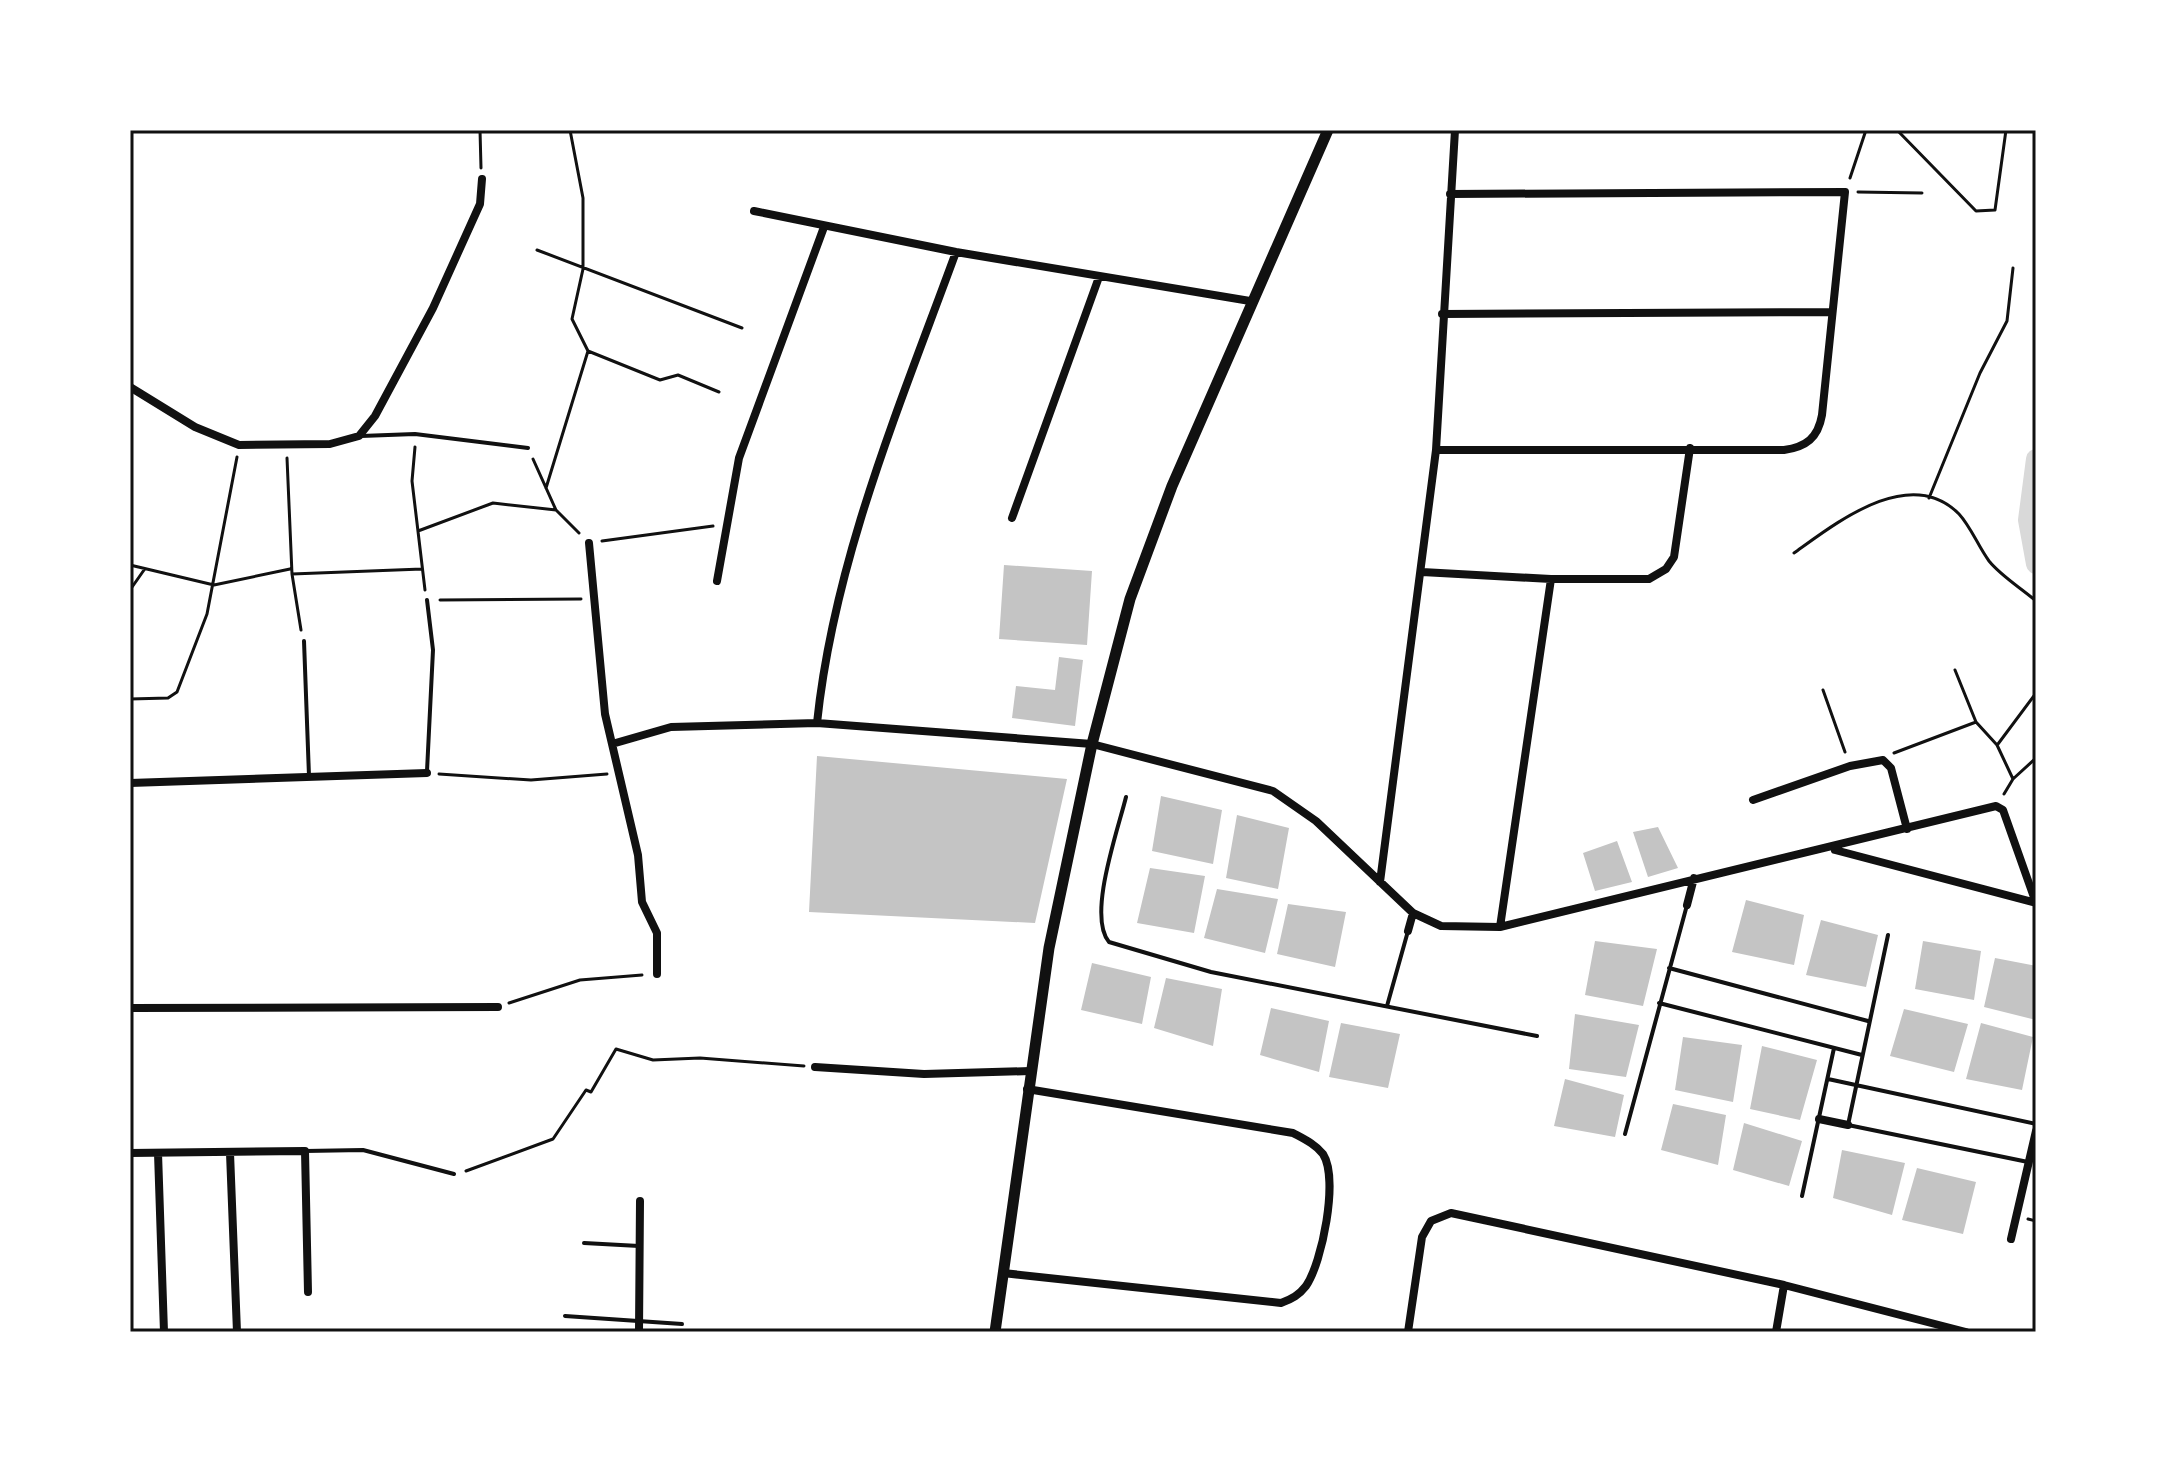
<svg xmlns="http://www.w3.org/2000/svg" width="2166" height="1462" font-family="Karla,sans-serif">
  <style>
    .lines { fill: none; stroke-linecap: round; stroke-linejoin: round }
    .canal { stroke: #d9d9d9; stroke-width: 20 }
    .building { fill: #c4c4c4 }
    .path { stroke: #111; stroke-width: 3 }
    .service { stroke: #111; stroke-width: 4 }
    .minor { stroke: #111; stroke-width: 8 }
    .tertiary { stroke: #111; stroke-width: 11 }
    .neatline { fill: none; stroke: #111; stroke-width: 3 }
  </style>
  <rect width="100%" height="100%" fill="#fff"/>
  <g class="lines">
    <path class="canal" d="M2036 459 2028 520 2036 564"/>
  </g>
  <path class="building" d="M1004 565 1092 571 1087 645 999 639Z
    M1059 657 1083 660 1075 726 1012 718 1016 686 1055 690Z
    M817 756 1067 779 1035 923 809 912Z
    M1161 796 1222 810 1213 864 1152 851Z
    M1237 815 1289 828 1278 889 1226 878Z
    M1658 827 1678 868 1648 877 1633 832Z
    M1617 841 1632 882 1595 891 1583 853Z
    M1150 868 1205 876 1194 933 1137 923Z
    M1217 889 1278 899 1265 953 1204 938Z
    M1746 900 1804 915 1794 965 1732 952Z
    M1288 904 1346 912 1335 967 1277 954Z
    M1821 920 1878 935 1866 987 1806 975Z
    M1595 941 1657 949 1643 1006 1585 995Z
    M1923 941 1981 951 1974 1000 1915 989Z
    M1995 958 2036 966V1020L1984 1007Z
    M1092 963 1151 977 1142 1024 1081 1010Z
    M1166 978 1222 989 1213 1046 1154 1028Z
    M1271 1008 1329 1021 1319 1072 1260 1055Z
    M1904 1009 1968 1024 1954 1072 1890 1056Z
    M1575 1014 1639 1025 1626 1077 1569 1069Z
    M1341 1023 1400 1034 1388 1088 1329 1077Z
    M1981 1023 2033 1037 2022 1090 1966 1079Z
    M1683 1037 1742 1045 1733 1102 1675 1090Z
    M1762 1046 1817 1060 1800 1120 1750 1109Z
    M1565 1079 1624 1095 1615 1137 1554 1126Z
    M1673 1104 1726 1115 1718 1165 1661 1150Z
    M1744 1123 1802 1141 1789 1186 1733 1170Z
    M1842 1150 1905 1163 1892 1215 1833 1198Z
    M1917 1168 1976 1182 1963 1234 1902 1220Z"/>
  <g class="lines">
    <path class="path" d="M480 130 481 168
      M1897 130 1976 211 1995 210 2006 130
      M1850 178 1866 130
      M1858 192 1922 193
      M537 250 742 328
      M588 351 660 380 678 375 719 392
      M415 447 412 481 425 590
      M287 458 292 574 301 630
      M533 459 556 510 579 533
      M546 488 588 351 572 319 583 269V198L570 130
      M1929 498 1980 373 2007 321 2013 268
      M418 531 493 503 556 510
      M602 541 713 526
      M1794 553C1836 523 1910 464 1959 514 1971 527 1978 546 1989 561 2001 576 2021 588 2036 601
      M130 565 214 585 290 569
      M292 574 422 569
      M130 590 144 570
      M440 600 581 599
      M1955 670 1976 722 1997 745 2013 779
      M1823 690 1845 752
      M130 699 168 698 177 692 207 614 237 457
      M1998 744 2036 693
      M1894 753 1976 722
      M439 774 531 780 607 774
      M2004 794 2013 779 2036 758
      M509 1003 580 980 642 975
      M466 1171 553 1139 586 1090 591 1092 616 1049 653 1060 700 1058 804 1066
      M2028 1219 2036 1221"/>
    <path class="service" d="M361 436 415 434 528 448
      M427 600 433 650 427 771
      M304 641 309 776
      M1126 797C1118 830 1087 916 1109 942L1211 972 1537 1036
      M1888 935 1848 1125 2028 1162
      M1669 968 1868 1021
      M1659 1003 1862 1055
      M1387 1006 1408 931
      M1828 1079 2036 1124
      M1625 1134 1687 905
      M305 1151 363 1150 454 1174
      M1802 1196 1834 1048
      M584 1243 639 1246
      M565 1316 682 1324"/>
    <path class="minor" d="M754 211 956 252 1250 301
      M1442 314 1832 312
      M130 387 195 427 239 445 330 444 359 436 375 416 433 308 480 204 482 179
      M1436 450H1784C1806 447 1818 438 1822 415L1845 192 1450 194
      M1012 518 1099 277
      M589 543 605 714 638 855 642 902 657 933V974
      M1422 572 1551 579H1649L1666 569 1674 557 1690 448
      M717 581 739 458 824 227
      M817 723C834 560 900 405 956 252
      M612 744 671 727 817 723 1092 744 1273 791 1316 821 1413 913 1441 926 1500 927 1996 806 2003 810 2036 903
      M130 783 427 773
      M1753 800 1850 766 1883 760 1891 768 1907 829
      M1835 850 2036 903
      M1380 882 1436 450 1455 130
      M1687 905 1694 878
      M1500 927 1551 579
      M1408 931 1413 913
      M130 1008 498 1007
      M815 1067 924 1074 1030 1071
      M1819 1119 1848 1125
      M130 1153 305 1151 308 1292
      M158 1153 164 1332
      M230 1153 237 1332
      M2011 1239 2036 1131
      M1003 1273 1281 1303C1292 1299 1299 1295 1306 1286 1322 1263 1339 1179 1323 1154 1315 1144 1304 1139 1293 1133L1027 1089
      M639 1332 640 1201
      M1408 1332 1422 1237 1431 1221 1451 1213 1784 1285 1966 1332
      M1776 1332 1784 1285"/>
    <path class="tertiary" d="M995 1332 1049 948 1092 744 1130 599 1172 486 1328 130"/>
  </g>
  <rect width="2166" height="1462" fill="none" stroke="#ffffff" stroke-width="264"/>
  <rect x="132" y="132" width="1902" height="1198" class="neatline"/>
</svg>
